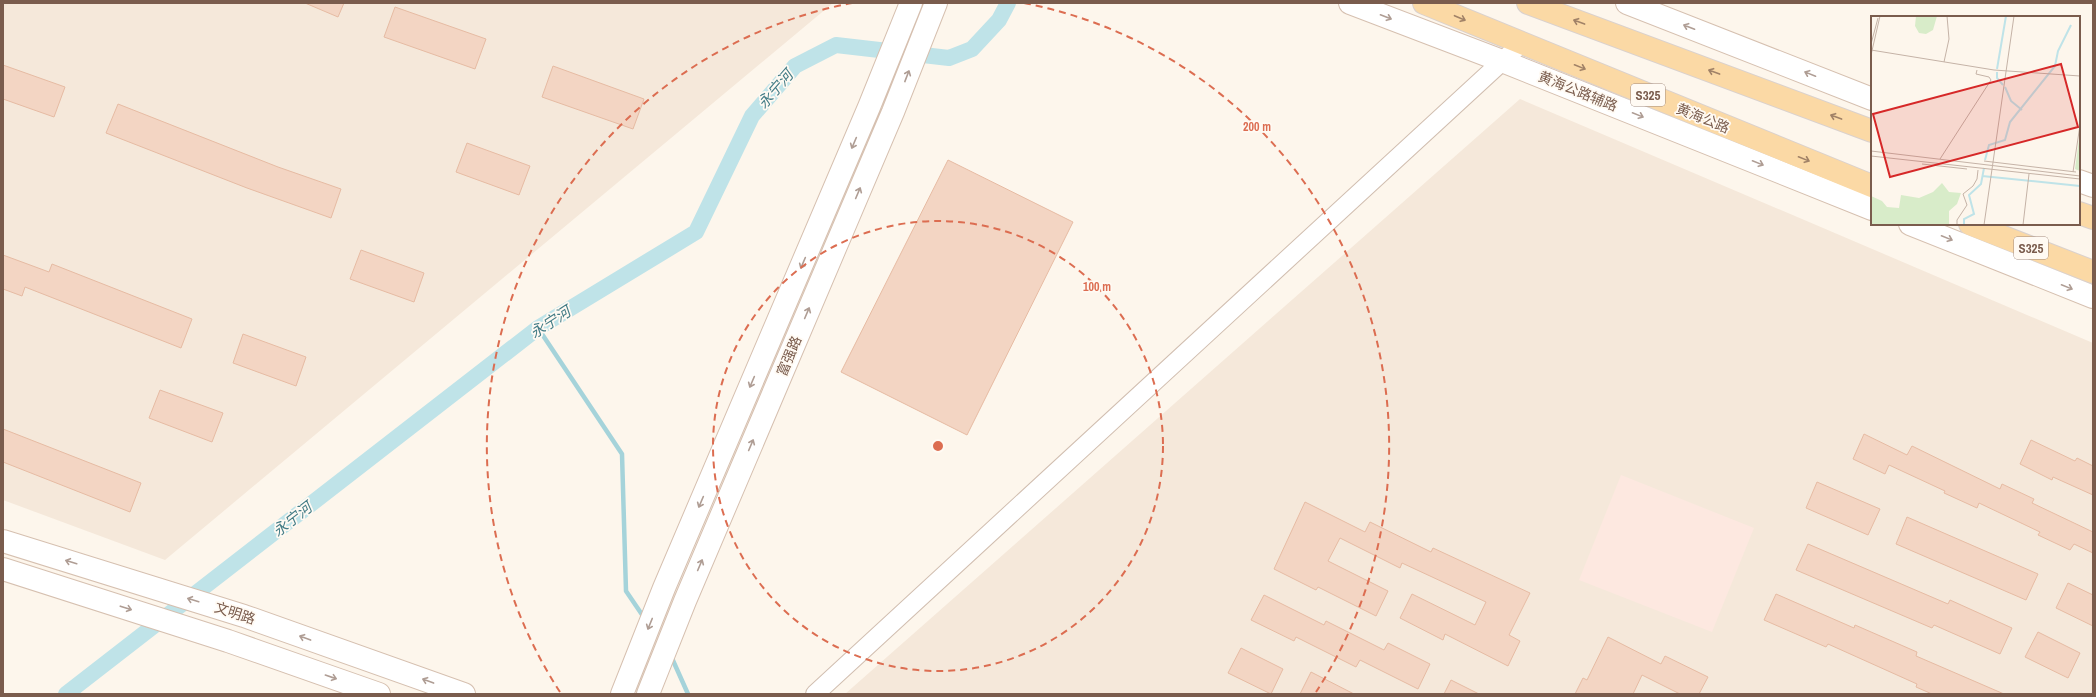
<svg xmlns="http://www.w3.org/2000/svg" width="2096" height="697" font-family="'Archivo Narrow','Noto Sans SC',sans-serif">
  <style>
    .residential { fill: #f5e8da }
    .commercial { fill: #fde8e0 }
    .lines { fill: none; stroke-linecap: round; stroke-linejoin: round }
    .stream { stroke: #a5d3da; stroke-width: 4.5 }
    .canal { stroke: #bfe3e8; stroke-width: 16 }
    .building { fill: #f3d5c3; stroke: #e6bba3 }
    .street-casing { stroke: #d1beb0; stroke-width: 20 }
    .secondary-casing { stroke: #d6c0b0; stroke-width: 24 }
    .primary-casing { stroke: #dad1cd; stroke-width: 24 }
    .street { stroke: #fff; stroke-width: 18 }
    .secondary { stroke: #fff; stroke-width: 22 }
    .primary { stroke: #fbd9a5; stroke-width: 22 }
    .oneway { stroke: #af9d94 }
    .oneway2 { stroke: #a18267 }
    .ring { fill: none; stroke: #dc6d51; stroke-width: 2; stroke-dasharray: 7 5 }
    .labels { text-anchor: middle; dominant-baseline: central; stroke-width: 3.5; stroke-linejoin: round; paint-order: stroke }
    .shield { fill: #fffaf3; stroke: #a28b7f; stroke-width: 1 }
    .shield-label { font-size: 13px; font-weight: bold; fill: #7a5c4d }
    .street-label { font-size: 14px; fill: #7a5c4d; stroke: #fffaf3 }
    .water-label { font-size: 15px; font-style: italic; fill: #437c86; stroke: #fffaf3 }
    .inset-river { fill: none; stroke: #bfe3e8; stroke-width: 2 }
    .inset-road { fill: none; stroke: #c5b3a7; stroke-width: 1 }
    .view { fill: #d62828; fill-opacity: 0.15; stroke: #d62828; stroke-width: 2 }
    .inset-edge { fill: none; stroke: #7a5c4d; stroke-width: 2 }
    .centre { fill: #dc6d51; stroke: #fffaf3; stroke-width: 2 }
    .ring-label { font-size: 12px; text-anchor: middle; font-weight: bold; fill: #dc6d51; stroke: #fffaf3; stroke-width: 3.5; stroke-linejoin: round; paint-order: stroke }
  </style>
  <rect width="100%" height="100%" fill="#fdf6ec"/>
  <path class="residential" d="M3 3H833L165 560 3 500Z
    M1520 99 2093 343V694H845Z"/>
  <path class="commercial" d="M1621 475 1754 528 1712 632 1579 580Z"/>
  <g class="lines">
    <path class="stream" d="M538 328 622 454 626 591 645 619
      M671 656 688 694"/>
    <path class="canal" d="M66 694 538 328 696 232 752 116 795 66 836 45 949 58 972 49 999 20 1008 3"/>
  </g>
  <path class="building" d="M305 3H344L338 17Z
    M395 7 486 39 475 69 384 37Z
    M3 65 65 87 54 117 3 99Z
    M553 66 644 99 633 129 542 97Z
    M118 104 278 167 341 189 331 218 247 188 106 133Z
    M467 143 530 166 519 195 456 172Z
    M948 160 1073 222 967 435 841 372Z
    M361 250 424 273 414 302 350 279Z
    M3 255 49 272 52 264 192 319 181 348 25 287 22 296 3 289Z
    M243 334 306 357 296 386 233 363Z
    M160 390 223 413 212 442 149 418Z
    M3 429 141 483 130 512 3 462Z
    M1864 434 1907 455 1912 446 2000 489 2002 484 2034 499 2032 503 2093 532V553L2074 544 2070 550 2038 535 2040 532 1979 503 1977 508 1944 493 1945 491 1889 465 1885 474 1853 459Z
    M2031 440 2075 461 2077 458 2093 466V495L2053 477 2052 480 2020 464Z
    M1817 482 1880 509 1868 535 1806 508Z
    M1305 502 1365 532 1370 522 1431 552 1433 548 1530 593 1509 635 1520 641 1508 666 1445 634 1443 640 1400 618 1412 594 1475 625 1486 602 1402 563 1400 568 1340 538 1328 561 1388 591 1376 616 1318 587 1316 590 1274 569Z
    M1907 517 2038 574 2026 600 1896 544Z
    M1808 544 1948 604 1950 600 2012 628 2000 654 1934 625 1932 628 1796 570Z
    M2068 583 2093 595V626L2056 608Z
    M1776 594 1854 628 1855 625 1917 652 1916 656 2004 694H1932L1916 687 1917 684 1828 644 1826 647 1764 620Z
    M1264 595 1324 625 1326 621 1384 650 1388 643 1430 664 1418 689 1360 660 1356 667 1296 637 1294 641 1251 620Z
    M2038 632 2080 653 2068 678 2025 657Z
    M1608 637 1661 664 1665 656 1708 677 1699 694H1680L1642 675 1633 694H1575L1583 678 1587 680Z
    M1241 648 1283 669 1271 694 1228 673Z
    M1311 672 1354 694H1300Z
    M1451 680 1479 694H1444Z"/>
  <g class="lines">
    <g class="street-casing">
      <path id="street" d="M815 694 1522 43"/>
    </g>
    <g class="secondary-casing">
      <path id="secondary" d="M1350 3 1502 61 1872 209
        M1627 3 1872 99
        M2079 181 2093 186
        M1910 224 2093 297
        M3 541 244 616 464 694
        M3 569 228 641 379 694
        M622 694 664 588 869 107 911 3
        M648 694 685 601 893 112 936 3"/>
    </g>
    <g class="primary-casing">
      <path id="primary" d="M1424 3 1872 186
        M1528 3 1872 131
        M2079 213 2093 218
        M1970 224 2093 272"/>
    </g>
    <use href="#street" class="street"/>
    <use href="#secondary" class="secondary"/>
    <use href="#primary" class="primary"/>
  </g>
  <defs><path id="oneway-shaft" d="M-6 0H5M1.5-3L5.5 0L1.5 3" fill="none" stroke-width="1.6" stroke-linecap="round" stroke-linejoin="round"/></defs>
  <g class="oneway">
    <use href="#oneway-shaft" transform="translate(1386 17) rotate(21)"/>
    <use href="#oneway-shaft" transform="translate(1689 27) rotate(-159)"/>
    <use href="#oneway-shaft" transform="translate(1810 74) rotate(-158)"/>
    <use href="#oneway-shaft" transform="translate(907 76) rotate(-69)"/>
    <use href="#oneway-shaft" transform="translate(1638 115) rotate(22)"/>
    <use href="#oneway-shaft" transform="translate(854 143) rotate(113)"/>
    <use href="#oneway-shaft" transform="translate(1758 163) rotate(22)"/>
    <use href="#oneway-shaft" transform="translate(858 193) rotate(-67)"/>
    <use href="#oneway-shaft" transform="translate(1947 238) rotate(22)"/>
    <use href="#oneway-shaft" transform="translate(803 263) rotate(113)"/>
    <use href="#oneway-shaft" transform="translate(2067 287) rotate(22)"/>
    <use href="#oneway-shaft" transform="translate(807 313) rotate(-67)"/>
    <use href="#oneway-shaft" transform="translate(752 382) rotate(113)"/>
    <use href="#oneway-shaft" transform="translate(751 445) rotate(-67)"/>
    <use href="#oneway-shaft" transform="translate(701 502) rotate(113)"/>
    <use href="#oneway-shaft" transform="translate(71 562) rotate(-163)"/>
    <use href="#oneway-shaft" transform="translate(700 565) rotate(-67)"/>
    <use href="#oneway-shaft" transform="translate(193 600) rotate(-163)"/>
    <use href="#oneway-shaft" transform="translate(126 608) rotate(18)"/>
    <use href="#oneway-shaft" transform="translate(650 624) rotate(112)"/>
    <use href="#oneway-shaft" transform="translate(305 638) rotate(-160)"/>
    <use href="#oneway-shaft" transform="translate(331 677) rotate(19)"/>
    <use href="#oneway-shaft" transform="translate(428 681) rotate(-160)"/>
  </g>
  <g class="oneway2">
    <use href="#oneway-shaft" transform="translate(1460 18) rotate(23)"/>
    <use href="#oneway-shaft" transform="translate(1579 22) rotate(-160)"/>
    <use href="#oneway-shaft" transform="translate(1580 67) rotate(22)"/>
    <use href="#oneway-shaft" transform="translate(1714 72) rotate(-160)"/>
    <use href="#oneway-shaft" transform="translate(1836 117) rotate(-160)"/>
    <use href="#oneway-shaft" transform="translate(1804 159) rotate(22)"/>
  </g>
  <g class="ring">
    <circle cx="938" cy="446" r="225"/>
    <path d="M560 692A451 451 0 0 1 852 3M1024 3A451 451 0 0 1 1316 692"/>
  </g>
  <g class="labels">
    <g class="shield">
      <rect x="1631" y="84" width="34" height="22" rx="3"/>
      <rect x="2014" y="237" width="34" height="22" rx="3"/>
    </g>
    <g class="shield-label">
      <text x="1648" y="95">S325</text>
      <text x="2031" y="248">S325</text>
    </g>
    <g class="street-label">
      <text transform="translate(1578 91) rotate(22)">黄海公路辅路</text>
      <text transform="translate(1703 118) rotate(22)">黄海公路</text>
      <text transform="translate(789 356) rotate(-67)">富强路</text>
      <text transform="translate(235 613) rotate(18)">文明路</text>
    </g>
    <g class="water-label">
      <text transform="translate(775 89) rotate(-49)">永宁河</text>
      <text transform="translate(550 322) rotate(-33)">永宁河</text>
      <text transform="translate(292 519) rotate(-38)">永宁河</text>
    </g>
  </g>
  <g transform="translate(1871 16)">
    <rect width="209" height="209" fill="#fdf6ec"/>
    <path d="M45 0H66L62 14 55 18 48 17 44 10ZM209 116V155L204 153ZM71 167 78 176 90 177 86 188 78 195V209H0V180L11 185 16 191 28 192 30 179 48 182 62 176Z" fill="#d8ecc9"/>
    <path class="inset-river" d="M126 53 135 0M126 56V62L132 69M134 71 140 85 151 94M114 144 118 129 134 124 139 106 184 50 187 35 200 9M111 160 209 170M93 209V203L103 198 98 179 110 168 113 152"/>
    <path class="inset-road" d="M0 28 7 2M0 34 123 54 209 60M0 39 9 0M73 46 78 23 76 0M0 135 209 160M0 140 209 163M69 143 120 64 118 61 105 58 106 54M113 145 205 156M51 148 96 153M202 156 209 109M86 209V204L96 189 92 178 102 170 106 163 107 154M113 209 143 0M152 209 158 158"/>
    <path class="view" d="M190 48 207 111 19 161 2 98Z"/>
    <rect width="209" height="209" class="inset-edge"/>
  </g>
  <circle cx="938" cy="446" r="6" class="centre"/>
  <g class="ring-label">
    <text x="1257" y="131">200 m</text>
    <text x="1097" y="291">100 m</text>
  </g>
  <rect width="2096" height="697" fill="none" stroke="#7a5c4d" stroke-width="8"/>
</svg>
